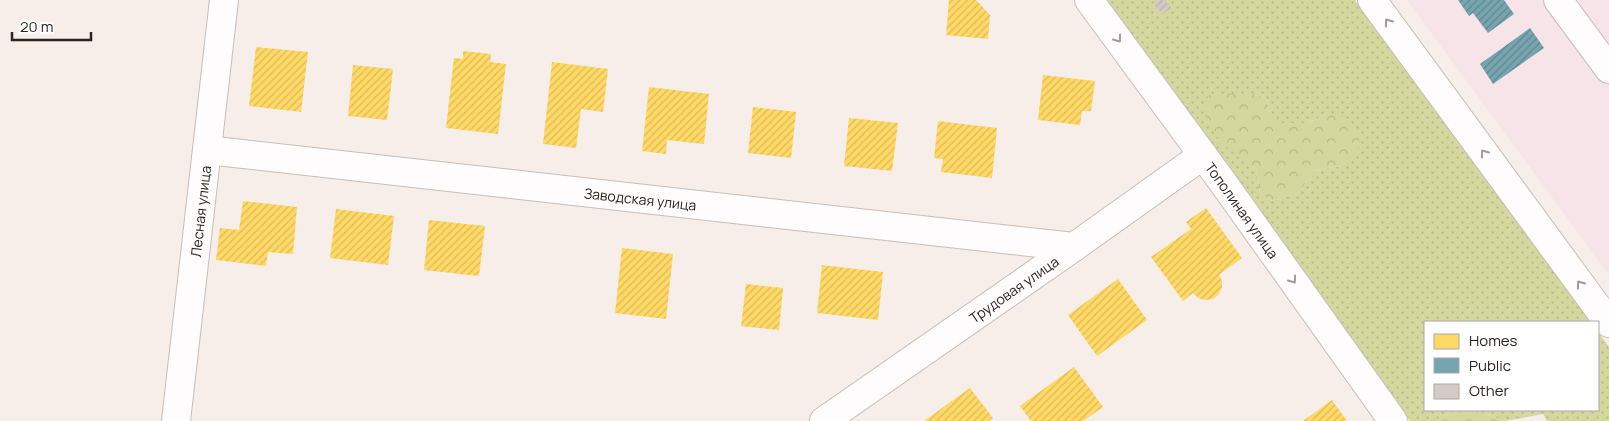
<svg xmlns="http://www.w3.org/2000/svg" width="1609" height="421" font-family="Manrope,sans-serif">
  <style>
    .medical { fill: #f6e4e8 }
    .green { fill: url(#green-dots); fill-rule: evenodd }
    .forest { fill: url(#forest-crowns) }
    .homes { fill: url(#homes-hatch) }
    .public { fill: url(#public-hatch) }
    .building { fill: url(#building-hatch) }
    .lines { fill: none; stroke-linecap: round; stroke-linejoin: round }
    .minor-casing { stroke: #c7beba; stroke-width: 30 }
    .minor { stroke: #fefcfc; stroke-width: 28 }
    .oneway { stroke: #a09b99 }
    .labels { text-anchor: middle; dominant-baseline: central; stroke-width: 5; stroke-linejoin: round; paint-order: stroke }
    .street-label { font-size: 14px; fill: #2c2420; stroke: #fff }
  </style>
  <defs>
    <pattern id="green-dots" width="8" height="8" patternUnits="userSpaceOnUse" patternTransform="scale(1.25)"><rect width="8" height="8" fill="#d4d79e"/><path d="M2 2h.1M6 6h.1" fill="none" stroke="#b6b888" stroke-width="1.8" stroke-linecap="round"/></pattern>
    <pattern id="forest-crowns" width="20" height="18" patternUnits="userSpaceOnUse" patternTransform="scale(1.25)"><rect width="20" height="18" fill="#d4d79e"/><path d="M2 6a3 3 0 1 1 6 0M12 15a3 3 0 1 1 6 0" fill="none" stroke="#b6b888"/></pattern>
    <pattern id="homes-hatch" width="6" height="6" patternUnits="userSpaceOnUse" patternTransform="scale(1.25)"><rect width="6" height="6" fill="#ffd966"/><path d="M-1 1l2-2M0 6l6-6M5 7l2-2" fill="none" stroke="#dbba58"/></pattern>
    <pattern id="public-hatch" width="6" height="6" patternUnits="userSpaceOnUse" patternTransform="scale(1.25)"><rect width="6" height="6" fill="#76a5af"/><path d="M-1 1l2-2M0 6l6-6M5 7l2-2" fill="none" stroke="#61868e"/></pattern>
    <pattern id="building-hatch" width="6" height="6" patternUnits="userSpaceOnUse" patternTransform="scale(1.25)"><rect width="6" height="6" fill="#d3cbc6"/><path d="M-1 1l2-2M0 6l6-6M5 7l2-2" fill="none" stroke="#b5aeaa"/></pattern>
  </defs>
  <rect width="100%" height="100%" fill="#f7ede9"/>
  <path class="medical" d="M1407 0H1609V275Z"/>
  <path class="green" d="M1105 0H1355L1591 322H1425V410H1466C1456 411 1447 412 1442 421H1410ZM1210 94H1254L1266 99 1270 112 1282 123H1308L1329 113 1341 166 1315 170 1298 193 1272 201 1260 194 1256 168Z
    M1598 332 1609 347V421H1547L1543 414 1505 421 1473 410H1598Z"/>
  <path class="forest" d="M1210 94H1254L1266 99 1270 112 1282 123H1308L1329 113 1346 117 1357 130 1360 144 1354 157 1341 166 1315 170 1298 193 1272 201 1260 194 1256 168 1221 143 1201 107Z
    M1466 410H1473L1505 421H1442C1447 412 1456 411 1466 410Z"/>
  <path class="homes" d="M949 0H976L990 15 988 39 946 35Z
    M256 47 308 52 301 112 249 106Z
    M463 51 491 54 490 62 506 64 498 134 446 128 454 58 463 59Z
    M552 62 608 69 603 112 581 109 576 148 543 144Z
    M353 65 393 69 387 120 348 116Z
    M1043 75 1095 81 1091 111H1082L1080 125 1038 120Z
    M649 87 709 94 704 144 667 140 666 154 642 151Z
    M753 107 796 112 791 158 748 153Z
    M849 118 898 123 892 171 844 166Z
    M938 121 997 128 992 178 941 172 943 159 934 158Z
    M243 201 297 207 293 254 268 252 266 266 216 260 220 228 239 230Z
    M1206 208 1242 258 1219 275 1222 281V288L1218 295 1213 299 1205 300 1198 298 1193 293 1183 301 1151 257 1191 229 1186 222Z
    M336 209 394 216 388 265 330 258Z
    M429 220 485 226 479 276 424 270Z
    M622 248 673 254 666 319 615 313Z
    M822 265 883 272 878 320 817 313Z
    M1118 279 1147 320 1097 356 1068 315Z
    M746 284 783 288 779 330 741 326Z
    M1074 367 1103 407 1083 421H1031L1020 406Z
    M970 388 993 418 989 421H924Z
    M1332 400 1347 421H1303Z"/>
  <path class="public" d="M1458 0H1504L1514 14 1488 33 1473 13 1469 16Z
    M1530 28 1544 48 1493 84 1480 64Z"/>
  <path class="building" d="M1159 0H1165L1171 8 1162 14 1154 4Z"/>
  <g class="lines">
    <g class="minor-casing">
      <g id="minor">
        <path id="s1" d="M1089 0 1224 184 1393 421"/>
        <path d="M1372 0 1609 323"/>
        <path d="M1558 0 1609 69"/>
        <path id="s2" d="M207 150 1074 247"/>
        <path id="s3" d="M176 421 224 0"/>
        <path id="s4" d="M824 421 1074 247 1203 155"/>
      </g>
    </g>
    <use href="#minor" class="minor"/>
  </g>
  <defs><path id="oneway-chevron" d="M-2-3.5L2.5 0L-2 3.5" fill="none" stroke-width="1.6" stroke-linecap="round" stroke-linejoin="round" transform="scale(1.25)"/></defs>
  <g class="oneway">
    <use href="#oneway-chevron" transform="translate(1388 22) rotate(-126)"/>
    <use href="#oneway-chevron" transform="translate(1118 39) rotate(54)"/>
    <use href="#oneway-chevron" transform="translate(1484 153) rotate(-126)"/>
    <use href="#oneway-chevron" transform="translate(1293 280) rotate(54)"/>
    <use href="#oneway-chevron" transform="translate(1580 284) rotate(-126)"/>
  </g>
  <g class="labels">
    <g class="street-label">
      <text stroke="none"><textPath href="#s2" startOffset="436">Заводская улица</textPath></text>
      <text stroke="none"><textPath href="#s1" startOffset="260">Тополиная улица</textPath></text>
      <text stroke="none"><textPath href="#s3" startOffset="211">Лесная улица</textPath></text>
      <text stroke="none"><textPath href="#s4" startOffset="231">Трудовая улица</textPath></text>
    </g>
  </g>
  <rect x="1424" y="321" width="175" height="90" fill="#ffffff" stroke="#aba7a6"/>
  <rect x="1434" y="334" width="25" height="15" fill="#ffd966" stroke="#aba7a6"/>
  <text x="1469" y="346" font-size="15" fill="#2c2420">Homes</text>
  <rect x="1434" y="358" width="25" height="15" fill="#76a5af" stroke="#aba7a6"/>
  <text x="1469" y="371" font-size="15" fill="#2c2420">Public</text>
  <rect x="1434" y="384" width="25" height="15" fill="#d3cbc6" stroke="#aba7a6"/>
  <text x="1469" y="396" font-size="15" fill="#2c2420">Other</text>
  <path d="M12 32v8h79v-8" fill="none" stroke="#2c2420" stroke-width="2.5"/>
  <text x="20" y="32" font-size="15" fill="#2c2420" stroke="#ffffff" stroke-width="4" paint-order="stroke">20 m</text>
</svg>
